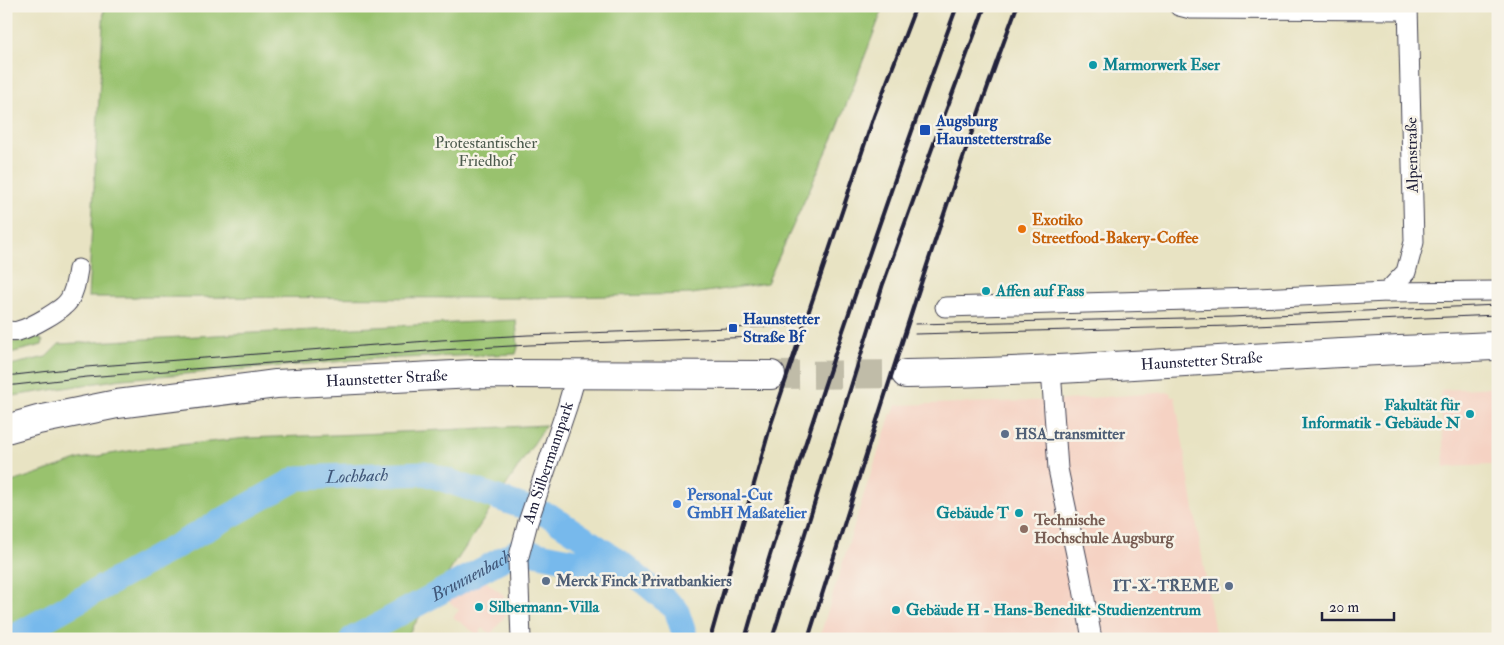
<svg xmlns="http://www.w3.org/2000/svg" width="1504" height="645" font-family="'IM FELL Double Pica',serif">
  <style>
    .built { fill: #f5d2c3 }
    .green { fill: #99c26e; stroke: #5e7254 }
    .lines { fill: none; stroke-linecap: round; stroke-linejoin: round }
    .canal { stroke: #77b9ec; stroke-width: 25 }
    .secondary-tunnel { stroke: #c0bca8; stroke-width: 28; stroke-dasharray: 28 14; stroke-linecap: butt }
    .minor-casing { stroke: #403f4f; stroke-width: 21 }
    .secondary-casing { stroke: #403f4f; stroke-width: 30 }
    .minor { stroke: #fff; stroke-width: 19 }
    .secondary { stroke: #fff; stroke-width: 28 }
    .tram { stroke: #22223b; stroke-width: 1 }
    .rail { stroke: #22223b; stroke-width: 4 }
    .culture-dot { fill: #0f9aa8; stroke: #f7f3e8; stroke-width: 2 }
    .transit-dot { fill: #1a4fb4; stroke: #f7f3e8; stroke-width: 2 }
    .food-dot { fill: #e8710a; stroke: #f7f3e8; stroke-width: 2 }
    .service-dot { fill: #5c6f8a; stroke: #f7f3e8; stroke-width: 2 }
    .shop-dot { fill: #3f7fe0; stroke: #f7f3e8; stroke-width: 2 }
    .education-dot { fill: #8d6e63; stroke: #f7f3e8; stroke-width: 2 }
    .labels { text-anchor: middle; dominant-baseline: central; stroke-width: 5; stroke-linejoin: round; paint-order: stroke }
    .culture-label { font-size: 16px; font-weight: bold; fill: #0d838f; stroke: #f7f3e8; text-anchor: start }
    .transit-label { font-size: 16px; font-weight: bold; fill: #164399; stroke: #f7f3e8; text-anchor: start }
    .park-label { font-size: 16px; fill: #4c5a4d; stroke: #f7f3e8 }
    .street-label { font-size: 16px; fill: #22223b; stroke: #f7f3e8 }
    .food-label { font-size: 16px; font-weight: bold; fill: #c56008; stroke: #f7f3e8; text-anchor: start }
    .service-label { font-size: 16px; font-weight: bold; fill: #4e5e75; stroke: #f7f3e8; text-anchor: start }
    .shop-label { font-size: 16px; font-weight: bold; fill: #366cbe; stroke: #f7f3e8; text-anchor: start }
    .education-label { font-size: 16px; font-weight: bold; fill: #785e54; stroke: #f7f3e8; text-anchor: start }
    .water-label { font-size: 18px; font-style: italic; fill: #405779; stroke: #f7f3e8 }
  </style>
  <rect width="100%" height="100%" fill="#f7f3e8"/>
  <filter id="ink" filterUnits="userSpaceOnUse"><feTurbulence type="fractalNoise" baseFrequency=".02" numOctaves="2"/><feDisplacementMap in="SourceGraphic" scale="10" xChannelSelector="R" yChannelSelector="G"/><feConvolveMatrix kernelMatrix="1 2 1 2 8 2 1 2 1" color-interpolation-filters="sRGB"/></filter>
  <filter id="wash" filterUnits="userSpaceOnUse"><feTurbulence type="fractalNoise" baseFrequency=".0096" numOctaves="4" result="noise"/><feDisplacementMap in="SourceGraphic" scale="20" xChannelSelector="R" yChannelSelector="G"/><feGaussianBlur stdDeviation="1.12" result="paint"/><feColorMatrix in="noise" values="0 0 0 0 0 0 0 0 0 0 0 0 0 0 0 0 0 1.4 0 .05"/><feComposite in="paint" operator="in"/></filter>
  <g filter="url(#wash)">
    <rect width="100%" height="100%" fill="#e8e3c3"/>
    <path class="built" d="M1497 387 1498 436 1491 437 1492 465 1444 467 1441 390Z
      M1170 392 1171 397H1175L1216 639H819L864 494 891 414H893L896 405 1065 400Z
      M481 578 505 596 499 604 509 611 491 634 483 628 478 635 453 617 459 610 448 601 466 579 475 585Z"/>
    <path class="green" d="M104 6H884L837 129 767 283 692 294 525 298 88 297Z
      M516 320 518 347 516 354 371 359 122 379 6 397V366L46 357 59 344 233 334Z
      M39 337 43 341 42 345 6 354V342H15Z
      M546 425 405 639H6V484L80 459 141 449 247 438 360 434Z"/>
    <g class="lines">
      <g class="canal">
        <path id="s1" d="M10 639 298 478 425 473 550 516 620 562 676 609 686 639"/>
        <path id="s2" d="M352 639 519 550 621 570 624 573"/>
      </g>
    </g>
  </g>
  <g filter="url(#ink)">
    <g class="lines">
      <path class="secondary-tunnel" d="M771 375 906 374"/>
      <g class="minor-casing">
        <g id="minor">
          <path d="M1179 6 1191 9 1408 10"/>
          <path d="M1387 292 1406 272 1414 242 1408 6"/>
          <path d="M945 307 1257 298 1387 292 1498 291"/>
          <path d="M6 331C10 331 15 332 18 331 30 328 63 310 69 300 75 291 76 280 78 269"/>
          <path d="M1051 370 1058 469 1081 578 1092 639"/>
          <path id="s3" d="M521 639 518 560 528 522 567 407 576 376"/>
        </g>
      </g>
      <g class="secondary-casing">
        <g id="secondary">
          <path id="s4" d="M906 374C1103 371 1300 352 1498 346"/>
          <path id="s5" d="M6 429 38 420 117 404 276 384 474 374 771 375"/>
        </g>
      </g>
      <use href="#minor" class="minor"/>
      <use href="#secondary" class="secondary"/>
      <path class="tram" d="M915 324 1231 317 1498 305
        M915 334 1230 326 1498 315
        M6 376 86 367 441 340 528 335 788 326
        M6 386 87 377 441 350 529 345 785 336"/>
      <path class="rail" d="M710 639 771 424 874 116 916 6
        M745 639C772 544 803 450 834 357 874 239 914 122 957 6
        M772 639 883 284 934 143 985 6
        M808 639C875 427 940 214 1017 6"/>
    </g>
  </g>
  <g class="culture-dot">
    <circle cx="1093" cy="65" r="5"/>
    <circle cx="986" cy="291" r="5"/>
    <circle cx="1470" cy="414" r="5"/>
    <circle cx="1019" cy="513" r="5"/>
    <circle cx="479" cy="607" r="5"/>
    <circle cx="896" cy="610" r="5"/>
  </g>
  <g class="transit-dot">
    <rect x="919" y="124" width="12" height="12" rx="2.5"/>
    <rect x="728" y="323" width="10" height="10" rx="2.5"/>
  </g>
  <circle class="food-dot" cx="1022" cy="229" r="5"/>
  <g class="service-dot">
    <circle cx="1005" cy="434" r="5"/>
    <circle cx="546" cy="581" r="5"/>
    <circle cx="1229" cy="586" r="5"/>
  </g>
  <circle class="shop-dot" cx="677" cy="504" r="5"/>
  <circle class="education-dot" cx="1024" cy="529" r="5"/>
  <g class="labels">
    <g class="culture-label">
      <text x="1103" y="65">Marmorwerk Eser</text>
      <text x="996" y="291">Affen auf Fass</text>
      <text x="1460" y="405" text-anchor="end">Fakultät für<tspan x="1460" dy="18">Informatik - Gebäude N</tspan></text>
      <text x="1009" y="513" text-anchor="end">Gebäude T</text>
      <text x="489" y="607">Silbermann-Villa</text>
      <text x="906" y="610">Gebäude H - Hans-Benedikt-Studienzentrum</text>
    </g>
    <g class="transit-label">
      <text x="936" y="121">Augsburg<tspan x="936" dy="18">Haunstetterstraße</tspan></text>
      <text x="743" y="319">Haunstetter<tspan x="743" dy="18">Straße Bf</tspan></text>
    </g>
    <g class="park-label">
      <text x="486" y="143">Protestantischer<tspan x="486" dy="18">Friedhof</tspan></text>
    </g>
    <g class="street-label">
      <text transform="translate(1412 155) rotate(-91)">Alpenstraße</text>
      <text stroke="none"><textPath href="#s4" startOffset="296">Haunstetter Straße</textPath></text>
      <text stroke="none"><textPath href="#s5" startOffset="385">Haunstetter Straße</textPath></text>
      <text stroke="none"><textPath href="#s3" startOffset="181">Am Silbermannpark</textPath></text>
    </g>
    <g class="food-label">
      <text x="1032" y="220">Exotiko<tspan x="1032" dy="18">Streetfood-Bakery-Coffee</tspan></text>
    </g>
    <g class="service-label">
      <text x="1015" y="434">HSA_transmitter</text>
      <text x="556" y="581">Merck Finck Privatbankiers</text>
      <text x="1219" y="586" text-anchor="end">IT-X-TREME</text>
    </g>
    <g class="shop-label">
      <text x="687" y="495">Personal-Cut<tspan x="687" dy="18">GmbH Maßatelier</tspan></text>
    </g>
    <g class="education-label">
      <text x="1034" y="520">Technische<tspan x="1034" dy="18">Hochschule Augsburg</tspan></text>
    </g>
    <g class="water-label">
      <text stroke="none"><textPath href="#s1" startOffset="389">Lochbach</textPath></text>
      <text stroke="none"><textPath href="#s2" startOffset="135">Brunnenbach</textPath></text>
    </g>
  </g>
  <rect width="1504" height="645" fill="none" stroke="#f7f3e8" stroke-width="25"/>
  <path d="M1322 612v8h72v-8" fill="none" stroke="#22223b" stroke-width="2.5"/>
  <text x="1329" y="612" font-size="15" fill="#22223b" stroke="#f7f3e8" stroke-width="4" paint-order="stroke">20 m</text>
</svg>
